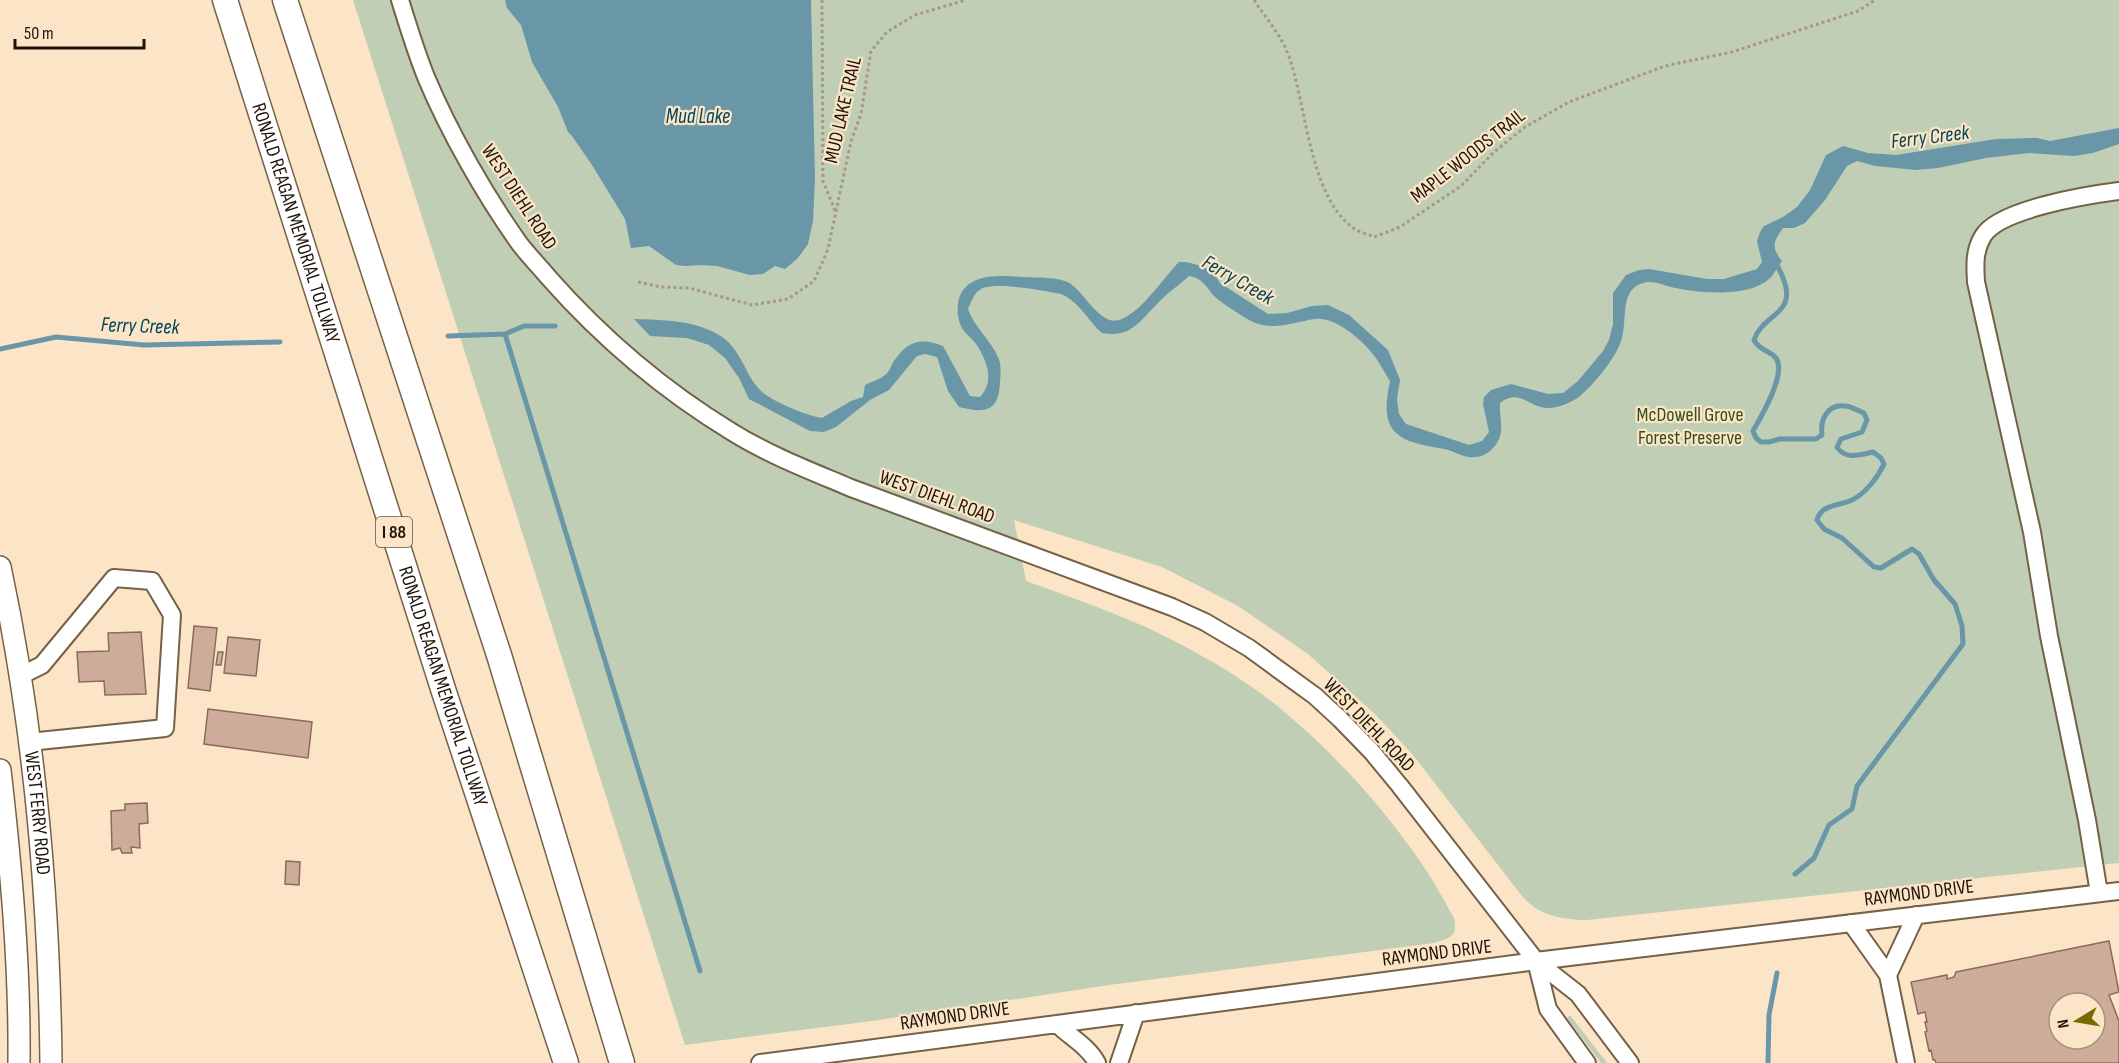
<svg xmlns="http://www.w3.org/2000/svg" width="2119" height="1063" font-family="'Sofia Sans Condensed',sans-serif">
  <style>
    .green { fill: #bfceb5 }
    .water { fill: #6a97a7 }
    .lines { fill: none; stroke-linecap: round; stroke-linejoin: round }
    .stream { stroke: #6a97a7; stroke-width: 5 }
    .building { fill: #ceac9a; stroke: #8b6c5c; stroke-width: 1.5; fill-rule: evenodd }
    .minor-casing { stroke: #756147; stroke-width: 20 }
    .major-casing { stroke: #756147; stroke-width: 24 }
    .highway-casing { stroke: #756147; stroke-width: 27 }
    .path { stroke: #a99881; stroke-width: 3; stroke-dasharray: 3 3; stroke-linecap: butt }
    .minor { stroke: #fff; stroke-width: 16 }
    .major { stroke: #fff; stroke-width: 21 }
    .highway { stroke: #fff; stroke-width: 24 }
    .labels { text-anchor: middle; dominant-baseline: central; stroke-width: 4.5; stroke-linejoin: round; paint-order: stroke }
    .shield { fill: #fce5c7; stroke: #605343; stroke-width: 1.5 }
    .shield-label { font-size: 18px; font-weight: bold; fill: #1d150b }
    .street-label { font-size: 20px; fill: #1d150b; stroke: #fce5c7 }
    .park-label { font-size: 20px; fill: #324e1a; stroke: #fce5c7 }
    .water-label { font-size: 21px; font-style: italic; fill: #014658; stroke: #fce5c7 }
  </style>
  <rect width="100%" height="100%" fill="#fce5c7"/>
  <path class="green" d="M353 0H2119V863L1587 920C1560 919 1540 916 1522 896L1413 755 1375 714 1308 654 1238 606 1162 567 1014 520 1026 581C1078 600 1132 618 1182 645 1216 663 1251 684 1281 709 1335 754 1385 809 1424 867 1435 883 1444 901 1454 918 1458 937 1450 938 1434 943L1109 985 872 1021 685 1045Z
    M1570 1015 1607 1063H1601L1567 1018Z"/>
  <path class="water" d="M505 0H811L815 180 813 221 808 244 798 258 785 269 775 266 763 274 750 275 717 266 701 265 685 266 676 265 649 246 631 248 625 219 592 165 572 136 568 132 558 107 532 62 521 25 507 8Z
    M2119 128V144L2093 153 2074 156 2029 153 1986 158 1938 168 1916 170 1875 166 1857 161 1847 166 1825 200 1805 223 1794 228H1783C1773 242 1771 247 1782 261 1778 266 1775 272 1772 276 1752 299 1696 293 1671 287 1660 284 1651 279 1640 284 1619 293 1628 323 1621 341 1615 359 1594 384 1580 396 1573 402 1556 409 1546 408 1528 407 1520 388 1500 403 1499 417 1505 430 1497 443 1492 451 1483 457 1475 457 1464 458 1458 453 1448 450 1432 446 1409 445 1396 433 1382 420 1387 397 1390 381 1384 372 1379 361 1372 353 1361 339 1334 316 1315 319 1294 322 1272 332 1251 321 1245 318 1217 300 1213 295 1206 286 1202 278 1189 276 1179 285 1166 294 1157 304 1139 322 1131 338 1102 333 1087 320 1080 302 1061 294 1045 291 994 281 981 289 974 293 971 302 968 309 974 327 990 339 998 357 1001 363 1001 373 1000 381 999 411 987 414 959 407L948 391 937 357 925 354 917 356 889 390 870 400 836 427 824 432 810 431 749 399 739 378 725 358 709 345 687 338 650 336 634 319C662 320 694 320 719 335 741 348 745 375 760 390 772 402 805 415 822 418L851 401 863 397 865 385C871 382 881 379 886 374 890 371 891 365 894 361 907 341 921 337 943 346L970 396 980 397C995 382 987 360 976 344 972 338 964 333 961 326 958 319 957 312 958 304 962 273 998 275 1022 277 1036 278 1059 276 1071 284 1084 294 1092 311 1107 319 1130 331 1164 276 1179 262 1192 261 1199 267 1211 269L1220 283 1268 314 1287 313 1312 306 1328 305 1349 315 1388 350 1400 380 1397 399 1399 414 1406 424 1469 445 1482 441 1489 432 1483 404 1484 397 1491 390 1511 384 1548 394 1563 393 1578 381 1603 351 1609 340 1613 324V293L1626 275 1639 270 1649 269 1707 279H1724L1757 269 1762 262 1757 241 1760 232 1764 226 1783 217 1797 207 1810 190 1826 155 1843 146 1868 153 1896 155 1996 139 2037 138 2050 141Z"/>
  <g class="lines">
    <path class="stream" d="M1773 262C1779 266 1780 271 1783 278 1798 315 1763 313 1754 340 1760 351 1769 350 1776 358 1787 374 1761 417 1753 431L1756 438 1761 442H1769L1780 439H1816L1822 435C1820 420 1827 404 1845 406 1851 406 1858 411 1864 413L1867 420 1862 432 1841 439 1837 447C1845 460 1860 455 1873 452L1881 458 1884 464C1878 477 1866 493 1852 500 1840 506 1821 504 1817 520L1824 529 1842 538 1874 567 1881 568 1912 549 1919 554 1934 580 1955 604 1962 626 1963 644 1857 786 1852 809 1829 825 1814 858 1795 874
      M505 334 700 971
      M448 336 505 334 524 326H555
      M0 349 56 337 144 345 280 342
      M1768 1063 1769 1015 1777 973"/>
  </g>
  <path class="building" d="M194 626 217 628 210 691 188 688Z
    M141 632 146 694 105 695 104 681 79 682 77 652 109 651 108 633Z
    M228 637 260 640 256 676 224 673Z
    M218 652H223L221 665H216Z
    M208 709 312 722 308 758 204 744Z
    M147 803 148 823 139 824 140 848 131 847 132 853H122L120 848 112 850 111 811 125 810V804Z
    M286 861 300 862 299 885 285 884Z
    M2109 941 2119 992 2109 995 2119 1021V1063H1936L1935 1060H1933L1931 1050 1929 1051 1925 1032 1927 1031 1925 1022H1927L1925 1012 1918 1014 1911 982 1947 975V979L1954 977 1956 972ZM2059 1003H2095V1039H2059Z"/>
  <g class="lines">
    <g class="minor-casing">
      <path id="minor" d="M400 0C408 26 416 52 426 77 449 132 485 195 519 243 528 255 539 266 549 278 602 338 663 390 732 432 769 455 811 471 851 488L1172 607 1205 622 1249 648 1315 696 1340 719 1372 752 1400 786 1536 961 1578 994 1630 1063
        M20 676 42 665 114 578 152 581 172 615 165 728 29 742
        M2099 893 2087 820 2049 636 2032 532 1976 282C1975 265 1974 251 1983 236 1999 209 2088 195 2119 191
        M1851 923 1888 975 1906 1063
        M1536 961 1548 1009 1587 1063
        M1888 975 1916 915
        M1057 1024C1070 1037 1088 1046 1097 1063
        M760 1063 1536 961 2119 891
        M1119 1063 1136 1013"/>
    </g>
    <g class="major-casing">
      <g id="major">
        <path id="s1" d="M0 567C35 730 49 897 51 1063"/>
        <path d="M0 770C11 867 20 965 19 1063"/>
      </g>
    </g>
    <g class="highway-casing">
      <g id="highway">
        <path id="s2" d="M225 0 444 692 566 1063"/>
        <path d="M285 0 499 655 622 1063"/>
      </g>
    </g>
    <path class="path" d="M822 0 823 181 836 213
      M1254 0C1265 17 1281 35 1288 54 1307 104 1308 194 1353 228 1359 232 1367 234 1374 237L1400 227 1461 186 1494 152 1525 127 1569 102 1665 66 1732 52 1858 11 1875 0
      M638 282 661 287 689 288 752 305 788 299 814 281 828 249 851 141 861 114 871 51 887 32 915 15 966 0"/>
    <use href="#minor" class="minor"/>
    <use href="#major" class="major"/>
    <use href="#highway" class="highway"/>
  </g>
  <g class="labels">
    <rect class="shield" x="376" y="517" width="36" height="30" rx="4.5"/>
    <g class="shield-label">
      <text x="394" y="532">I 88</text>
    </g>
    <g class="street-label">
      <text transform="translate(843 110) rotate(-77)">MUD LAKE TRAIL</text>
      <text transform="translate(1468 156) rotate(-38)">MAPLE WOODS TRAIL</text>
      <text transform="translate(519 197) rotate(57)">WEST DIEHL ROAD</text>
      <text stroke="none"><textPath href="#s2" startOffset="234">RONALD REAGAN MEMORIAL TOLLWAY</textPath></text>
      <text transform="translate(937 497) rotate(20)">WEST DIEHL ROAD</text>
      <text stroke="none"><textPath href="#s2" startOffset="720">RONALD REAGAN MEMORIAL TOLLWAY</textPath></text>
      <text transform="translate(1369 725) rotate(46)">WEST DIEHL ROAD</text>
      <text stroke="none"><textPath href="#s1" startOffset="249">WEST FERRY ROAD</textPath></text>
      <text transform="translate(1919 893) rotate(-7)">RAYMOND DRIVE</text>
      <text transform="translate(1437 953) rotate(-7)">RAYMOND DRIVE</text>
      <text transform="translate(955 1016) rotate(-8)">RAYMOND DRIVE</text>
    </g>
    <g class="park-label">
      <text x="1690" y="415">McDowell Grove<tspan x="1690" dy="23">Forest Preserve</tspan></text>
    </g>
    <g class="water-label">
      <text x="698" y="116">Mud Lake</text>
      <text transform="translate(1930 137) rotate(-7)">Ferry Creek</text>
      <text transform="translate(1238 280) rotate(30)">Ferry Creek</text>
      <text transform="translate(140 326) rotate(2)">Ferry Creek</text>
    </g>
  </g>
  <g transform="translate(2077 1021) rotate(259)"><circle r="28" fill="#fce5c7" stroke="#a3927c" stroke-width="1.5"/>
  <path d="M0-4.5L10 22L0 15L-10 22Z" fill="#776a01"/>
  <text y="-9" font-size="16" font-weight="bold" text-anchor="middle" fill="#1d150b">N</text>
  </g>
  <path d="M15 39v9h129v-9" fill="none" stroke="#1d150b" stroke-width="3"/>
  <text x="24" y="39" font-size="18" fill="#1d150b" stroke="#fce5c7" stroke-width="4.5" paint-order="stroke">50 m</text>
</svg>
